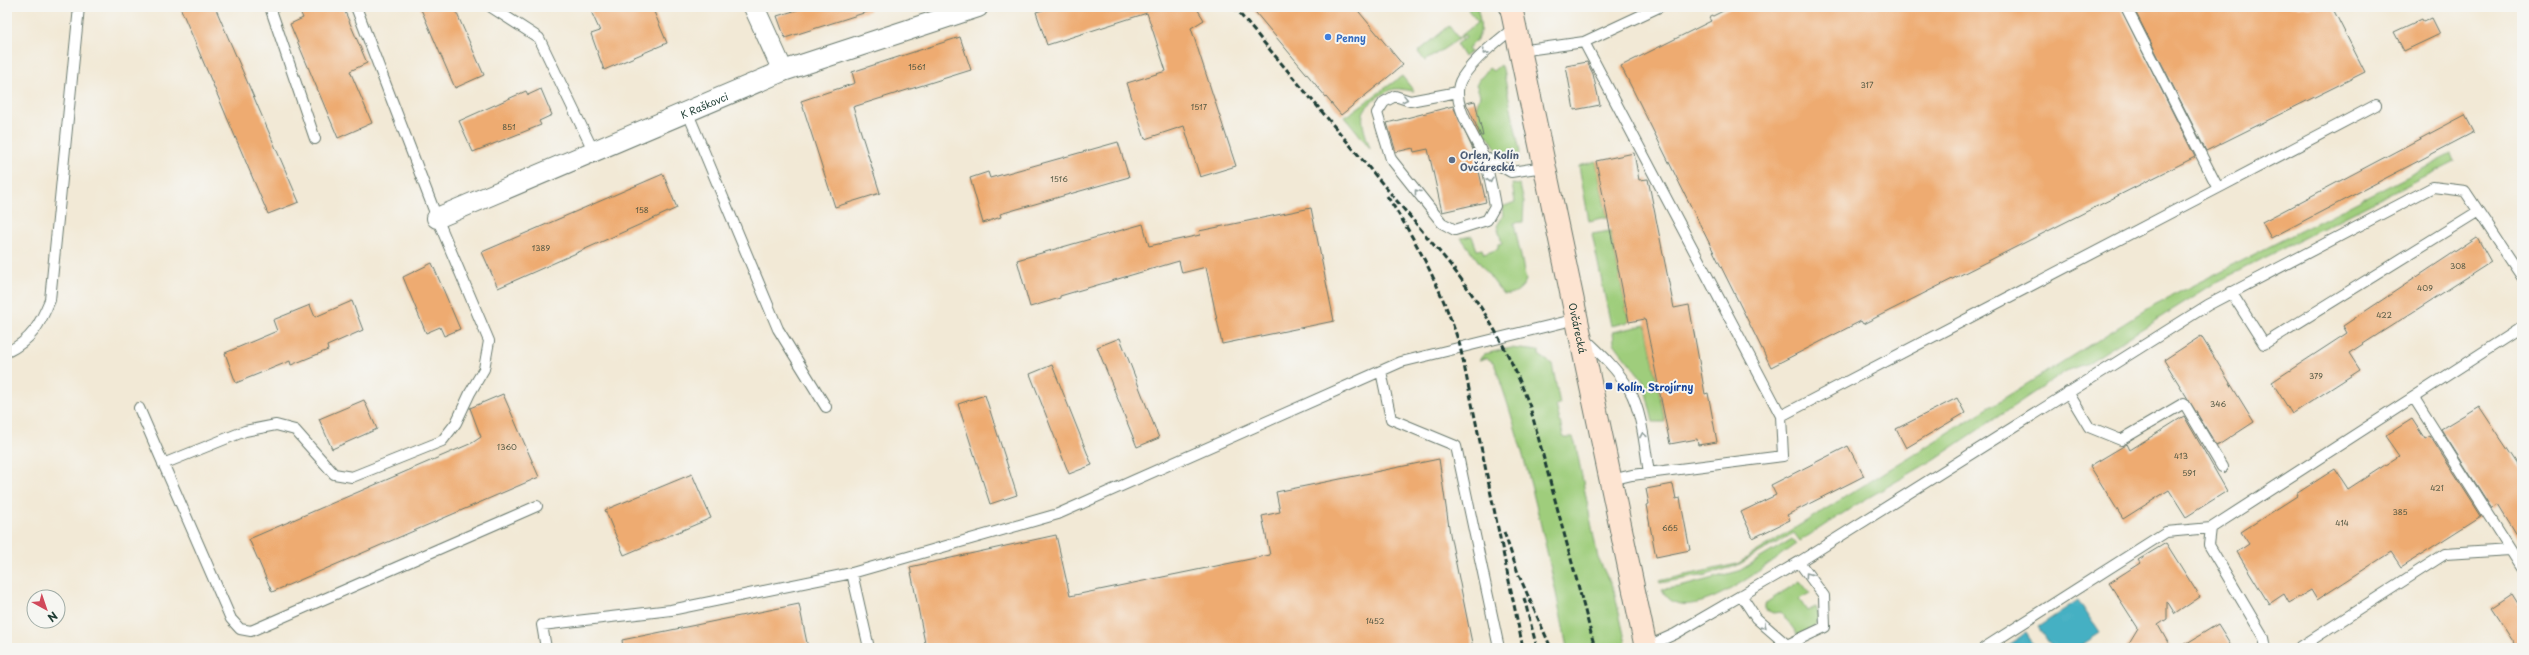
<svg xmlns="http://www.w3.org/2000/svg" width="2529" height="655" font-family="'Playpen Sans',sans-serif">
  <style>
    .green { fill: #9fcd7b; stroke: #5f8558 }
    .water { fill: #45b0c3; stroke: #32767c }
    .building { fill: #eeab71 }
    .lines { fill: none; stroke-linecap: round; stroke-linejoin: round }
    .lane-casing { stroke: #69796d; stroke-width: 12 }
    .street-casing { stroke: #69796d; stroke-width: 22 }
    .secondary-casing { stroke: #69796d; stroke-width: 24 }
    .lane { stroke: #fff; stroke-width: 10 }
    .street { stroke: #fff; stroke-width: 20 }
    .secondary { stroke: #fde4d1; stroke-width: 22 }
    .rail { stroke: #1f3d34; stroke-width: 3; stroke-dasharray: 6 3; stroke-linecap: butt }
    .oneway { stroke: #8f9e9a }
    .shop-dot { fill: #3f7fe0; stroke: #f6f6f2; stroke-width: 1.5 }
    .service-dot { fill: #5c6f8a; stroke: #f6f6f2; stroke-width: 1.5 }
    .transit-dot { fill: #1a4fb4; stroke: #f6f6f2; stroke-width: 1.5 }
    .labels { text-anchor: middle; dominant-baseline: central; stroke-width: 4; stroke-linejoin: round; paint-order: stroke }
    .number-label { font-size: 8px; fill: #535843 }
    .shop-label { font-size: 10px; font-weight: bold; fill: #366cbe; stroke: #f6f6f2; text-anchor: start }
    .street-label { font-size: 10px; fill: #1f3d34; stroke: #f6f6f2 }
    .service-label { font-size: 10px; font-weight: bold; fill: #4e5e75; stroke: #f6f6f2; text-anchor: start }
    .transit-label { font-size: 10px; font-weight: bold; fill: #164399; stroke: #f6f6f2; text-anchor: start }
  </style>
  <rect width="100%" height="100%" fill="#f6f6f2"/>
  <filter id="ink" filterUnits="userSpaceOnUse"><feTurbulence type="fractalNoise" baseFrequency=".025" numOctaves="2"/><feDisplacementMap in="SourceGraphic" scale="8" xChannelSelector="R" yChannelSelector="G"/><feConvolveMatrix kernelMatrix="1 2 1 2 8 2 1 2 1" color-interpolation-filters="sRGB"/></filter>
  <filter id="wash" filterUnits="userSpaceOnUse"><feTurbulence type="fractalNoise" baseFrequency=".012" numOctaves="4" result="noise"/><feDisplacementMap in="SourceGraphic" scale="16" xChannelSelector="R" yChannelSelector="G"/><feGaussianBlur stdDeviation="0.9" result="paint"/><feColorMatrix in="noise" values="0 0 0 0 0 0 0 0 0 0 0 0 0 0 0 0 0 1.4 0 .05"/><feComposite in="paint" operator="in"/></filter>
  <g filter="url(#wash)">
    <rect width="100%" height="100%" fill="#f2e9d6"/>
    <path class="green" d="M1470 7H1477C1481 24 1485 36 1468 48L1471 52 1464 57 1456 44 1466 37 1465 35 1425 61 1418 52 1449 26 1458 38 1478 22 1468 10Z
      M1500 65 1503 69 1520 152 1517 160 1496 154 1498 151 1488 136 1484 137 1476 108 1480 95 1476 84 1489 68 1493 71Z
      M1402 76 1414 91C1408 91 1400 88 1395 89 1385 91 1365 104 1363 114 1361 125 1367 138 1370 148L1345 117Z
      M2452 154 2455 161 2215 283 2086 364 2066 371 1935 459 1859 503 1800 541 1794 533 1736 566 1706 575 1660 583 1659 581 1737 564 2154 305Z
      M1596 161 1607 217 1589 221 1579 166Z
      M1512 184 1520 185 1524 203 1523 222 1514 223 1526 280C1523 289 1513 296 1503 294L1461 238 1472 236 1477 250 1482 249 1484 254 1498 249V244L1502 243 1497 226 1503 216 1502 207 1515 202Z
      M1610 231 1629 322 1611 326 1592 234Z
      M1646 325 1665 422H1653L1643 380 1619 350 1614 343 1613 332Z
      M1511 348 1539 351V355L1552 364 1560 404 1556 405 1564 438H1573L1576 446 1598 558 1614 591 1627 648H1567C1548 550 1527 457 1494 363L1487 358 1479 360 1484 354Z
      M1792 539 1796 544C1772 560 1683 637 1662 589L1680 587 1739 571Z
      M1800 581 1810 593 1799 599 1807 611 1816 607C1824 623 1812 629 1798 635L1781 612 1773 613 1764 609V604Z"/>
    <path class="water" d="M2078 600 2100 633 2077 648H2052L2038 627Z
      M2026 633 2036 648H2003Z"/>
    <g id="blocks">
      <path class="building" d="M180 7H215L299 202 268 214Z
        M298 7H343L367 63 350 71 372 123 338 138 290 24 303 18Z
        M420 7H454L484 75 455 88Z
        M589 7H652L667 43 604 70 591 34 600 31Z
        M807 7H869L870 11 785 38 777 16Z
        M1053 7H1196L1204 20 1191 28 1236 166 1200 177 1184 126 1145 139 1127 83 1166 71 1147 13 1047 45 1036 12Z
        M1251 7H1355L1403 65 1341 115Z
        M1731 7H2120L2195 157 1863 324 1861 321 1771 367 1621 66 1711 21 1709 18Z
        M2133 7H2332L2365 72 2206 151Z
        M2432 18 2440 34 2404 51 2394 32 2422 19 2423 22Z
        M960 37 971 70 853 107 880 193 835 207 801 101 855 83 852 72Z
        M1587 62 1593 74 1600 105 1574 110 1566 66Z
        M541 89 552 115 539 121 541 125 473 152 459 121 526 91 528 95Z
        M1475 101 1483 136H1481L1466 103Z
        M1453 106 1475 154 1486 202 1442 212 1428 149 1414 152 1413 148 1396 152 1387 123Z
        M2465 115 2474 132 2271 238 2262 222Z
        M1118 142 1129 177 1000 214 1001 217 983 223 970 178 988 172 990 178Z
        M1634 153 1639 180 1648 179 1674 308 1689 305 1705 394 1708 393 1717 442 1698 445 1697 439 1670 444 1645 319 1629 322 1596 161Z
        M663 174 677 208 498 288 482 252Z
        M1311 208 1334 321 1222 344 1206 267 1182 273 1179 261 1060 296V298L1030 307 1017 260 1143 224 1149 246 1200 235 1199 231Z
        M2477 237 2491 262 2349 353 2360 370 2292 414 2272 382 2347 333 2343 326Z
        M432 263 460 329 444 336 440 327 426 333 403 277Z
        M352 301 363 330 327 346 328 350 291 365 290 361 236 383 225 353 277 331 273 320 310 305 315 317Z
        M2201 336 2254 422 2217 446 2164 360Z
        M1120 338 1159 438 1137 447 1097 347Z
        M1052 365 1092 465 1069 474 1030 374Z
        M503 394 539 477 272 592 249 539 472 443 481 437 470 408Z
        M985 395 1017 495 990 504 958 404Z
        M1957 398 1965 413 1906 448 1896 429Z
        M364 400 377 429 332 449 319 419Z
        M2479 406 2522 471V544L2498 505 2492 509 2441 429Z
        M2184 416 2227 491 2186 517 2169 490 2123 519 2090 466 2127 444 2130 450Z
        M2412 419 2425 439 2430 436 2481 516 2401 567 2391 552 2317 600 2311 590 2289 603 2284 594 2269 604 2237 552 2249 544 2241 532 2297 496 2296 494 2335 469 2348 489 2399 456 2385 436Z
        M1848 446 1864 476 1787 515 1790 520 1753 538 1741 512 1776 495 1771 485Z
        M1439 459 1450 534 1473 648H926L910 567 1056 535 1070 596 1270 555 1262 516 1280 512 1276 492Z
        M692 474 711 518 624 555 605 510Z
        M1673 484 1676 499 1680 498 1690 550 1656 557 1646 505 1649 504 1646 489Z
        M2166 543 2200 597 2175 614 2167 601V619L2158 625 2171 648H2126L2138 628 2109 583 2140 563 2138 560Z
        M2512 594 2522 610V648H2517L2491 608Z
        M799 604 808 648H623L622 640Z
        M2218 624 2233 648H2179Z"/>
    </g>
  </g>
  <g filter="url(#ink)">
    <use href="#blocks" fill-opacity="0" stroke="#69796d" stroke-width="1"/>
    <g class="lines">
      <g class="lane-casing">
        <path id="lane" d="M270 7 315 139
          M491 7 539 38 593 150
          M2126 7 2218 188 2376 105
          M1520 51 1584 42
          M1458 92 1410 101 1395 96 1384 102 1377 113 1391 159 1442 223 1455 230 1487 220 1495 206C1492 189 1489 171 1483 155 1474 135 1448 100 1462 78 1475 58 1496 42 1515 27
          M687 111 778 329 826 407
          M1483 156 1511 172 1544 167
          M2231 292 2264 344 2477 212
          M1585 339C1601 354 1618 370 1629 389 1642 411 1645 448 1649 473
          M7 352C32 340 40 324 50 300L79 7
          M1381 371 1391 419 1456 446 1499 648
          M2068 392 2089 427 2121 440 2184 403 2222 467
          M2414 398 2522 568
          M139 408 231 619 240 629 251 631 537 506
          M1781 416 2218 188
          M163 464 245 431 276 425 295 430 334 474 352 477 442 441 456 423 470 393 484 369 489 341 437 218 356 7
          M1611 480 1632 475 1783 456 1781 416 1584 42 1659 7
          M852 573 869 648
          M1741 595 1756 618 1787 645 1825 627 1824 596 1799 562
          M1646 647 1675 634 1799 562 2208 305 2433 187 2465 191 2522 277
          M546 648 542 625 671 610 852 573 1058 514 1401 362 1577 319
          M1984 648 2166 532 2211 528
          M2266 648 2264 638 2209 545 2211 528 2522 327
          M2299 648 2445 554 2510 550"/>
      </g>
      <g class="street-casing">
        <g id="street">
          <path d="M754 7 783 71"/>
          <path id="s1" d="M437 218 783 71 978 7"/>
        </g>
      </g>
      <g class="secondary-casing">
        <g id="secondary">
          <path id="s2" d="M1511 7 1646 648"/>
        </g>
      </g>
      <use href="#lane" class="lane"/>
      <use href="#street" class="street"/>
      <use href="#secondary" class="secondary"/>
      <path class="rail" d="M1234 7 1449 263C1486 311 1509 350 1530 407L1595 648
        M1387 196C1418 243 1443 292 1460 346L1523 648
        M1504 532 1518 573 1551 648
        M1524 598 1537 648"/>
    </g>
    <defs><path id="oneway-chevron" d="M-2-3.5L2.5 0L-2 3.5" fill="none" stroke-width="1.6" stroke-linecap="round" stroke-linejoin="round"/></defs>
    <g class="oneway">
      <use href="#oneway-chevron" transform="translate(1485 52) rotate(132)"/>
      <use href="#oneway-chevron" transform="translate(1405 99) rotate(14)"/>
      <use href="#oneway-chevron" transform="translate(1490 180) rotate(76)"/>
      <use href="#oneway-chevron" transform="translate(1417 192) rotate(-128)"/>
      <use href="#oneway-chevron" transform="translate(1643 435) rotate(-100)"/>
      <use href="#oneway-chevron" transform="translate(1808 575) rotate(-126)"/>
      <use href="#oneway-chevron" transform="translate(1764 626) rotate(41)"/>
    </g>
  </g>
  <circle class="shop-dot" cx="1328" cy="37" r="4"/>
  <circle class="service-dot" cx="1452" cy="160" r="4"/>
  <rect class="transit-dot" x="1605" y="382" width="8" height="8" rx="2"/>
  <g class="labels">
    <g class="number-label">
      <text x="917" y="67">1561</text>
      <text x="1867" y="85">317</text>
      <text x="1199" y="107">1517</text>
      <text x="509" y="127">851</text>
      <text x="1059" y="179">1516</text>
      <text x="642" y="210">158</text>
      <text x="541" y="248">1389</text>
      <text x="2458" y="266">308</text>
      <text x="2425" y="288">409</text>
      <text x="2384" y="315">422</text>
      <text x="2316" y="376">379</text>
      <text x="2218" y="404">346</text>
      <text x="507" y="447">1360</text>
      <text x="2181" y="456">413</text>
      <text x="2189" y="473">591</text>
      <text x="2437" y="488">421</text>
      <text x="2400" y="512">385</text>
      <text x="2342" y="523">414</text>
      <text x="1670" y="528">665</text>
      <text x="1375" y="621">1452</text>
    </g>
    <g class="shop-label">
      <text x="1336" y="37">Penny</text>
    </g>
    <g class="street-label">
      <text stroke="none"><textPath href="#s1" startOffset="290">K Raškovci</textPath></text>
      <text stroke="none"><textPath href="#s2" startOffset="328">Ovčárecká</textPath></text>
    </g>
    <g class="service-label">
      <text x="1460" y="154">Orlen, Kolín<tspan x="1460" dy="12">Ovčárecká</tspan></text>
    </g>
    <g class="transit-label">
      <text x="1617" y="386">Kolín, Strojírny</text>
    </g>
  </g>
  <rect width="2529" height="655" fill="none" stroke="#f6f6f2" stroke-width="24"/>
  <g transform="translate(46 609) rotate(140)"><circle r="19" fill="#f6f6f2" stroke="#a0aca6"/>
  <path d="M0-3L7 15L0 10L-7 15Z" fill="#d1495b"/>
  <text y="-6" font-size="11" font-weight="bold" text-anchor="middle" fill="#1f3d34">N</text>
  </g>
</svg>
